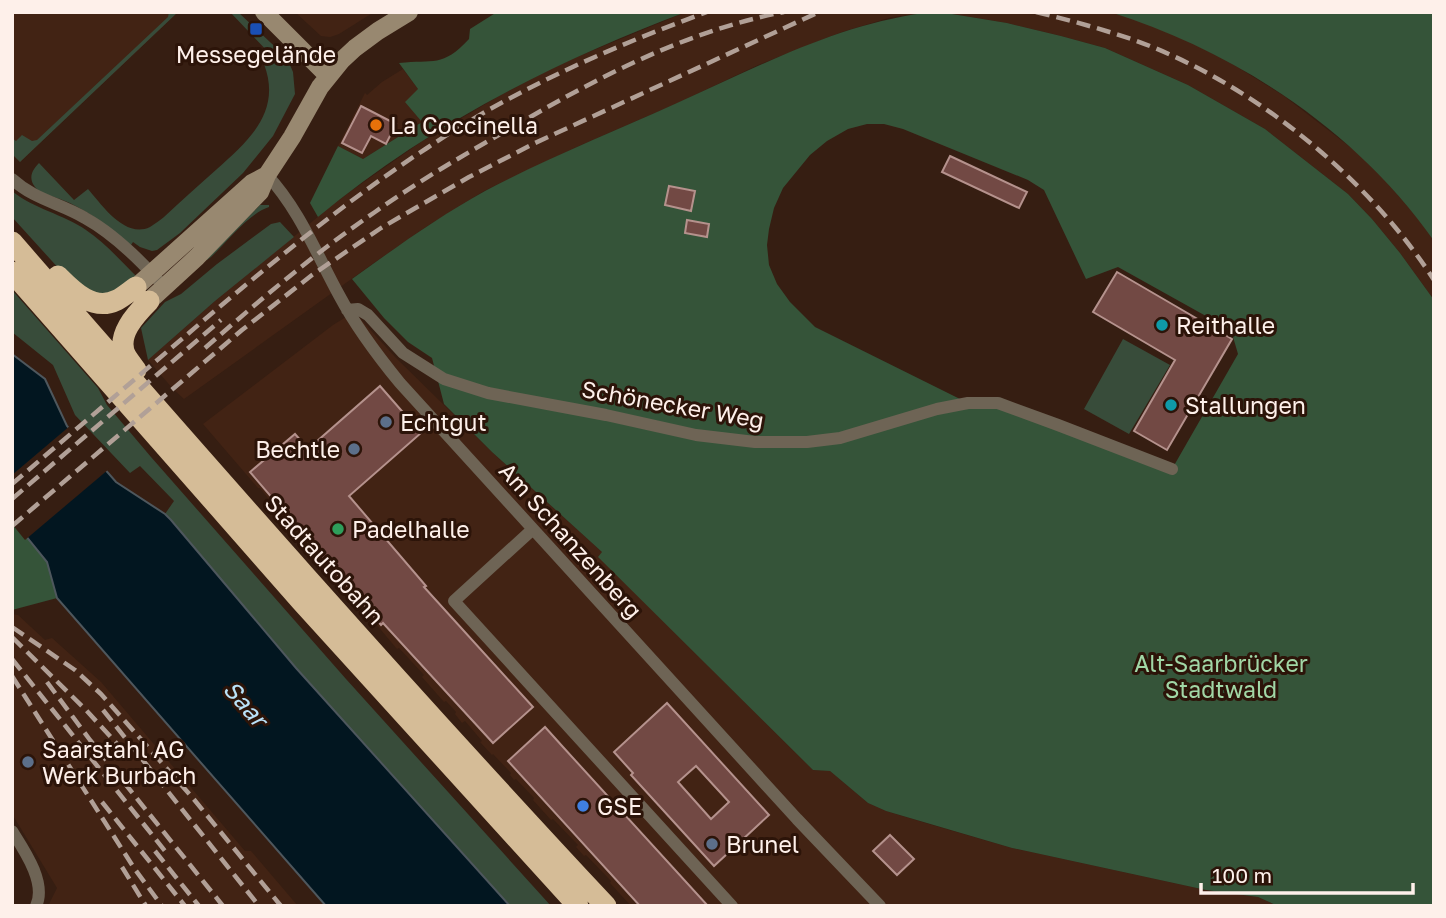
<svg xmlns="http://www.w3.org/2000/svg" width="1446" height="918" font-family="'Golos Text',sans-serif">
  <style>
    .built { fill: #422314 }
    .green { fill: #384c3a }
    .forest { fill: #355439; fill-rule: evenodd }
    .water { fill: #021620; stroke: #4e575d; stroke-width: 2 }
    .pier { fill: #361e12 }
    .building { fill: #724944; stroke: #b5928d; stroke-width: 2; fill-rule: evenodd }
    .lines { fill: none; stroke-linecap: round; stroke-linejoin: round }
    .minor { stroke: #6e6455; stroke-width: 12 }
    .secondary { stroke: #988870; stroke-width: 18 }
    .motorway { stroke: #d5bc97; stroke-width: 21 }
    .rail { stroke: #b1a097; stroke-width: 4.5; stroke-dasharray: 14 7; stroke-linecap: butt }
    .transit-dot { fill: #1a4fb4; stroke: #2c1409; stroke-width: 2.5 }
    .food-dot { fill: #e8710a; stroke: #2c1409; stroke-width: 2.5 }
    .culture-dot { fill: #0f9aa8; stroke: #2c1409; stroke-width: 2.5 }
    .service-dot { fill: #5c6f8a; stroke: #2c1409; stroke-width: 2.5 }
    .leisure-dot { fill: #2e9e5b; stroke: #2c1409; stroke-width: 2.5 }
    .shop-dot { fill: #3f7fe0; stroke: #2c1409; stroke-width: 2.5 }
    .labels { text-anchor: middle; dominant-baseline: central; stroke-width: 6; stroke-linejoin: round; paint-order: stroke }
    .poi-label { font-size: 23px; fill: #fef0ea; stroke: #2c1409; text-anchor: start }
    .street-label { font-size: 23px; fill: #fef0ea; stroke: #2c1409 }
    .park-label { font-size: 23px; fill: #a1d7a6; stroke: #2c1409 }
    .water-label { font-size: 24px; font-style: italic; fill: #b9e1f8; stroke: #2c1409 }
  </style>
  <rect width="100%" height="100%" fill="#361e12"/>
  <path class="built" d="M12 12H178L20 162 12 154Z
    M295 12H374L339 34 330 37 321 36Z
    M686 12H1110L1137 20 1189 41 1234 65 1284 96 1354 150 1381 176 1419 219 1434 241V300L1400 253 1372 219 1348 194 1265 129 1188 85 1105 48 1061 36 1007 23 952 14 924 13 892 17 842 32 758 65 678 103 579 146 484 191 426 227 371 265 184 399 173 389 148 360 215 301 330 207 351 191 421 142 499 96 545 72 577 57Z
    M403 69 418 89 422 122 363 159 338 146 365 93 367 95 382 82Z
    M354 312 396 358 492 452 603 553 599 557 813 770 830 771 868 803 886 811 929 824 1012 848 1206 890 1258 897 1278 906H631L610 883 611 881 586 855 584 856 576 847 578 845 553 819 551 820 533 800 534 798 516 779 514 780 510 775 511 773 493 754 492 755 480 742 482 741 465 721 462 723 455 714 456 712 446 701 444 702 422 677 424 675 399 648 397 649 376 624 377 623 371 615 369 616 360 606 361 605 355 598H353L322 560 320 561 293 526 291 527 260 488H258L203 424 333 325Z
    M12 614 18 615 45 640 52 638 101 682 245 851H251L298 906H48L57 888 12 814Z"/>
  <path class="green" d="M169 12H178L20 162 12 154V138L16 141 22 135 32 141 37 140 168 17Z
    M230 12H238L287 58 293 72 295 94 273 136 243 173 180 233 157 250 152 251 140 247 133 242 131 245C109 227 87 209 60 199 52 196 40 194 35 187 28 178 32 170 39 163L74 200 88 189C102 205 125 239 150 227 155 224 160 220 164 217 181 201 199 185 217 169 249 140 282 112 264 64L272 56Z
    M12 191C34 209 63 214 86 230 104 242 120 260 136 276L116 293 91 294 61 271 12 217Z
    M260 205H269V207C248 214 227 242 211 257L207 260 205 259Z
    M280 222 294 237 215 301 148 360 141 328 165 302 181 294 217 264 271 224Z
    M12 290 98 388 107 405 151 457 346 679 551 906H510L296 668 165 514 174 501 140 466 130 473 75 415 53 365 12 332Z
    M1123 339 1170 365 1129 434 1084 409Z"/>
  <path class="forest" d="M497 12H686C557 60 424 128 318 217L310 203 338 146 363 159 422 122 405 102 418 89 399 63C434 59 442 68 469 39L470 29Z
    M1110 12H1434V241C1357 131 1237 52 1110 12Z
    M924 13 952 14 1007 23 1061 36 1105 48 1188 85 1265 129 1348 194 1372 219 1400 253 1434 300V906H1278L1258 897 1206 890 1012 848 886 811 868 803 830 771 813 770 598 557 602 552 492 452 444 404 432 358 408 342 384 318 352 279C395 248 438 217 485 191 547 158 613 132 677 103 758 67 835 25 924 13ZM867 124H884L903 129 1028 180 1044 190 1086 279 1118 267 1231 330 1238 354 1172 469 998 400H962L815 327 790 302 777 284 769 265 767 245 769 229 774 208 783 188 810 155 827 141 848 129Z
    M12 519 47 562 57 598 12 610Z"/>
  <path class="water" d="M12 354 45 379 67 426 116 482 165 514 171 520 296 668 510 906H326L57 598 47 562 12 519Z"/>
  <path class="pier" d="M71 425 109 469 25 540 12 524V475Z"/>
  <path class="building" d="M361 106 396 124 386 144 371 136 362 153 342 143Z
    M950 156 1027 192 1019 208 942 172Z
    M669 186 695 191 691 211 665 205Z
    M687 220 709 224 707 237 685 233Z
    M1117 272 1232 339 1167 450 1134 431 1175 360 1093 312Z
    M380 386 421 433 349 496 426 586 424 587 533 707 493 743 383 623 381 625 250 472 295 434 308 449Z
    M667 703 769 815 714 866 631 775 633 773 614 752ZM696 766 729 802 711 819 678 782Z
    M545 727 563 747 708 906H640L508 761Z
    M890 835 914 859 897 875 873 851Z"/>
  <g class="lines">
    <path class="minor" d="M267 175C299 209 317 255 339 295 356 327 377 355 400 383L797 819 880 906
      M12 179C35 200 60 203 85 218 112 233 136 256 157 279
      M347 310 358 309 368 315 403 353 444 379 488 393 606 415 696 435 755 442H807L840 438 937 409 968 403H998L1058 425 1172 469
      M533 529 454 601 732 906
      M12 831C24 850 47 883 36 906"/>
    <path class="secondary" d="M264 12 328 76
      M136 287 252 183 267 175
      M149 301 197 257 260 192 267 175 292 137 320 87 341 61 355 48 378 31 409 12"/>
    <path class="motorway" d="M12 242C207 466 403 689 606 906
      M12 272 301 601 578 906
      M58 276C73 291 93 312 117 300 123 297 130 291 136 287
      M136 370C133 366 129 361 126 356 115 336 136 314 149 301"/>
    <path class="rail" d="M1036 12C1069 20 1102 29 1134 40 1251 82 1367 176 1434 280
      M205 348C260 300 315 253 375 212 423 178 474 149 525 120 606 73 691 30 784 12
      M12 484C80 426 149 367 217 309 285 252 353 196 427 148 513 90 609 48 707 12
      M12 499 221 320
      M12 526 242 330 312 275 381 228 469 177 535 143 819 12
      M12 627 75 670 101 694 192 797 281 906
      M12 637 85 709 120 747
      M12 659 169 856
      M12 676 134 868 162 906
      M47 682 90 740 223 906
      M103 710 259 906
      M102 802 185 906
      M155 851 199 906
      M122 867 146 906"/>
  </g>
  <rect class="transit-dot" x="249" y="22" width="14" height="14" rx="3.5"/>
  <circle class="food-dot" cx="376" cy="125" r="7"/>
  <g class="culture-dot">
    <circle cx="1162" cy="325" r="7"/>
    <circle cx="1171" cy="405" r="7"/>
  </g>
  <g class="service-dot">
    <circle cx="386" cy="422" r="7"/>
    <circle cx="354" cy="449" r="7"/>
    <circle cx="28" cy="762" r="7"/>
    <circle cx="712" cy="844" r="7"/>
  </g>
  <circle class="leisure-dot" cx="338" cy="529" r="7"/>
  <circle class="shop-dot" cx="583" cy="806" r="7"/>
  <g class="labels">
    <g class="poi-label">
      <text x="256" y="54" text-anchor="middle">Messegelände</text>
      <text x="390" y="125">La Coccinella</text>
      <text x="1176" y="325">Reithalle</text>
      <text x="1185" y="405">Stallungen</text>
      <text x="400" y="422">Echtgut</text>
      <text x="340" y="449" text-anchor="end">Bechtle</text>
      <text x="352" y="529">Padelhalle</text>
      <text x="42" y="749">Saarstahl AG<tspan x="42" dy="26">Werk Burbach</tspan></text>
      <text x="597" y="806">GSE</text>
      <text x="726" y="844">Brunel</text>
    </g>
    <g class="street-label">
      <text transform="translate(673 404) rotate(10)">Schönecker Weg</text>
      <text transform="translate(571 540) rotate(48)">Am Schanzenberg</text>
      <text transform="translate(325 559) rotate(48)">Stadtautobahn</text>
    </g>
    <g class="park-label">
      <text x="1221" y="663">Alt-Saarbrücker<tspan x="1221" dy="26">Stadtwald</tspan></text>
    </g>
    <g class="water-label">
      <text transform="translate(246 703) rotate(49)">Saar</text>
    </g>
  </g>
  <rect width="1446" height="918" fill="none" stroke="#fef0ea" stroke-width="28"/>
  <path d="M1201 883v10h212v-10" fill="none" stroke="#fef0ea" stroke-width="3.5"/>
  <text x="1212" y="883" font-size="21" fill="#fef0ea" stroke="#2c1409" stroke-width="5" paint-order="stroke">100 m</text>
</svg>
